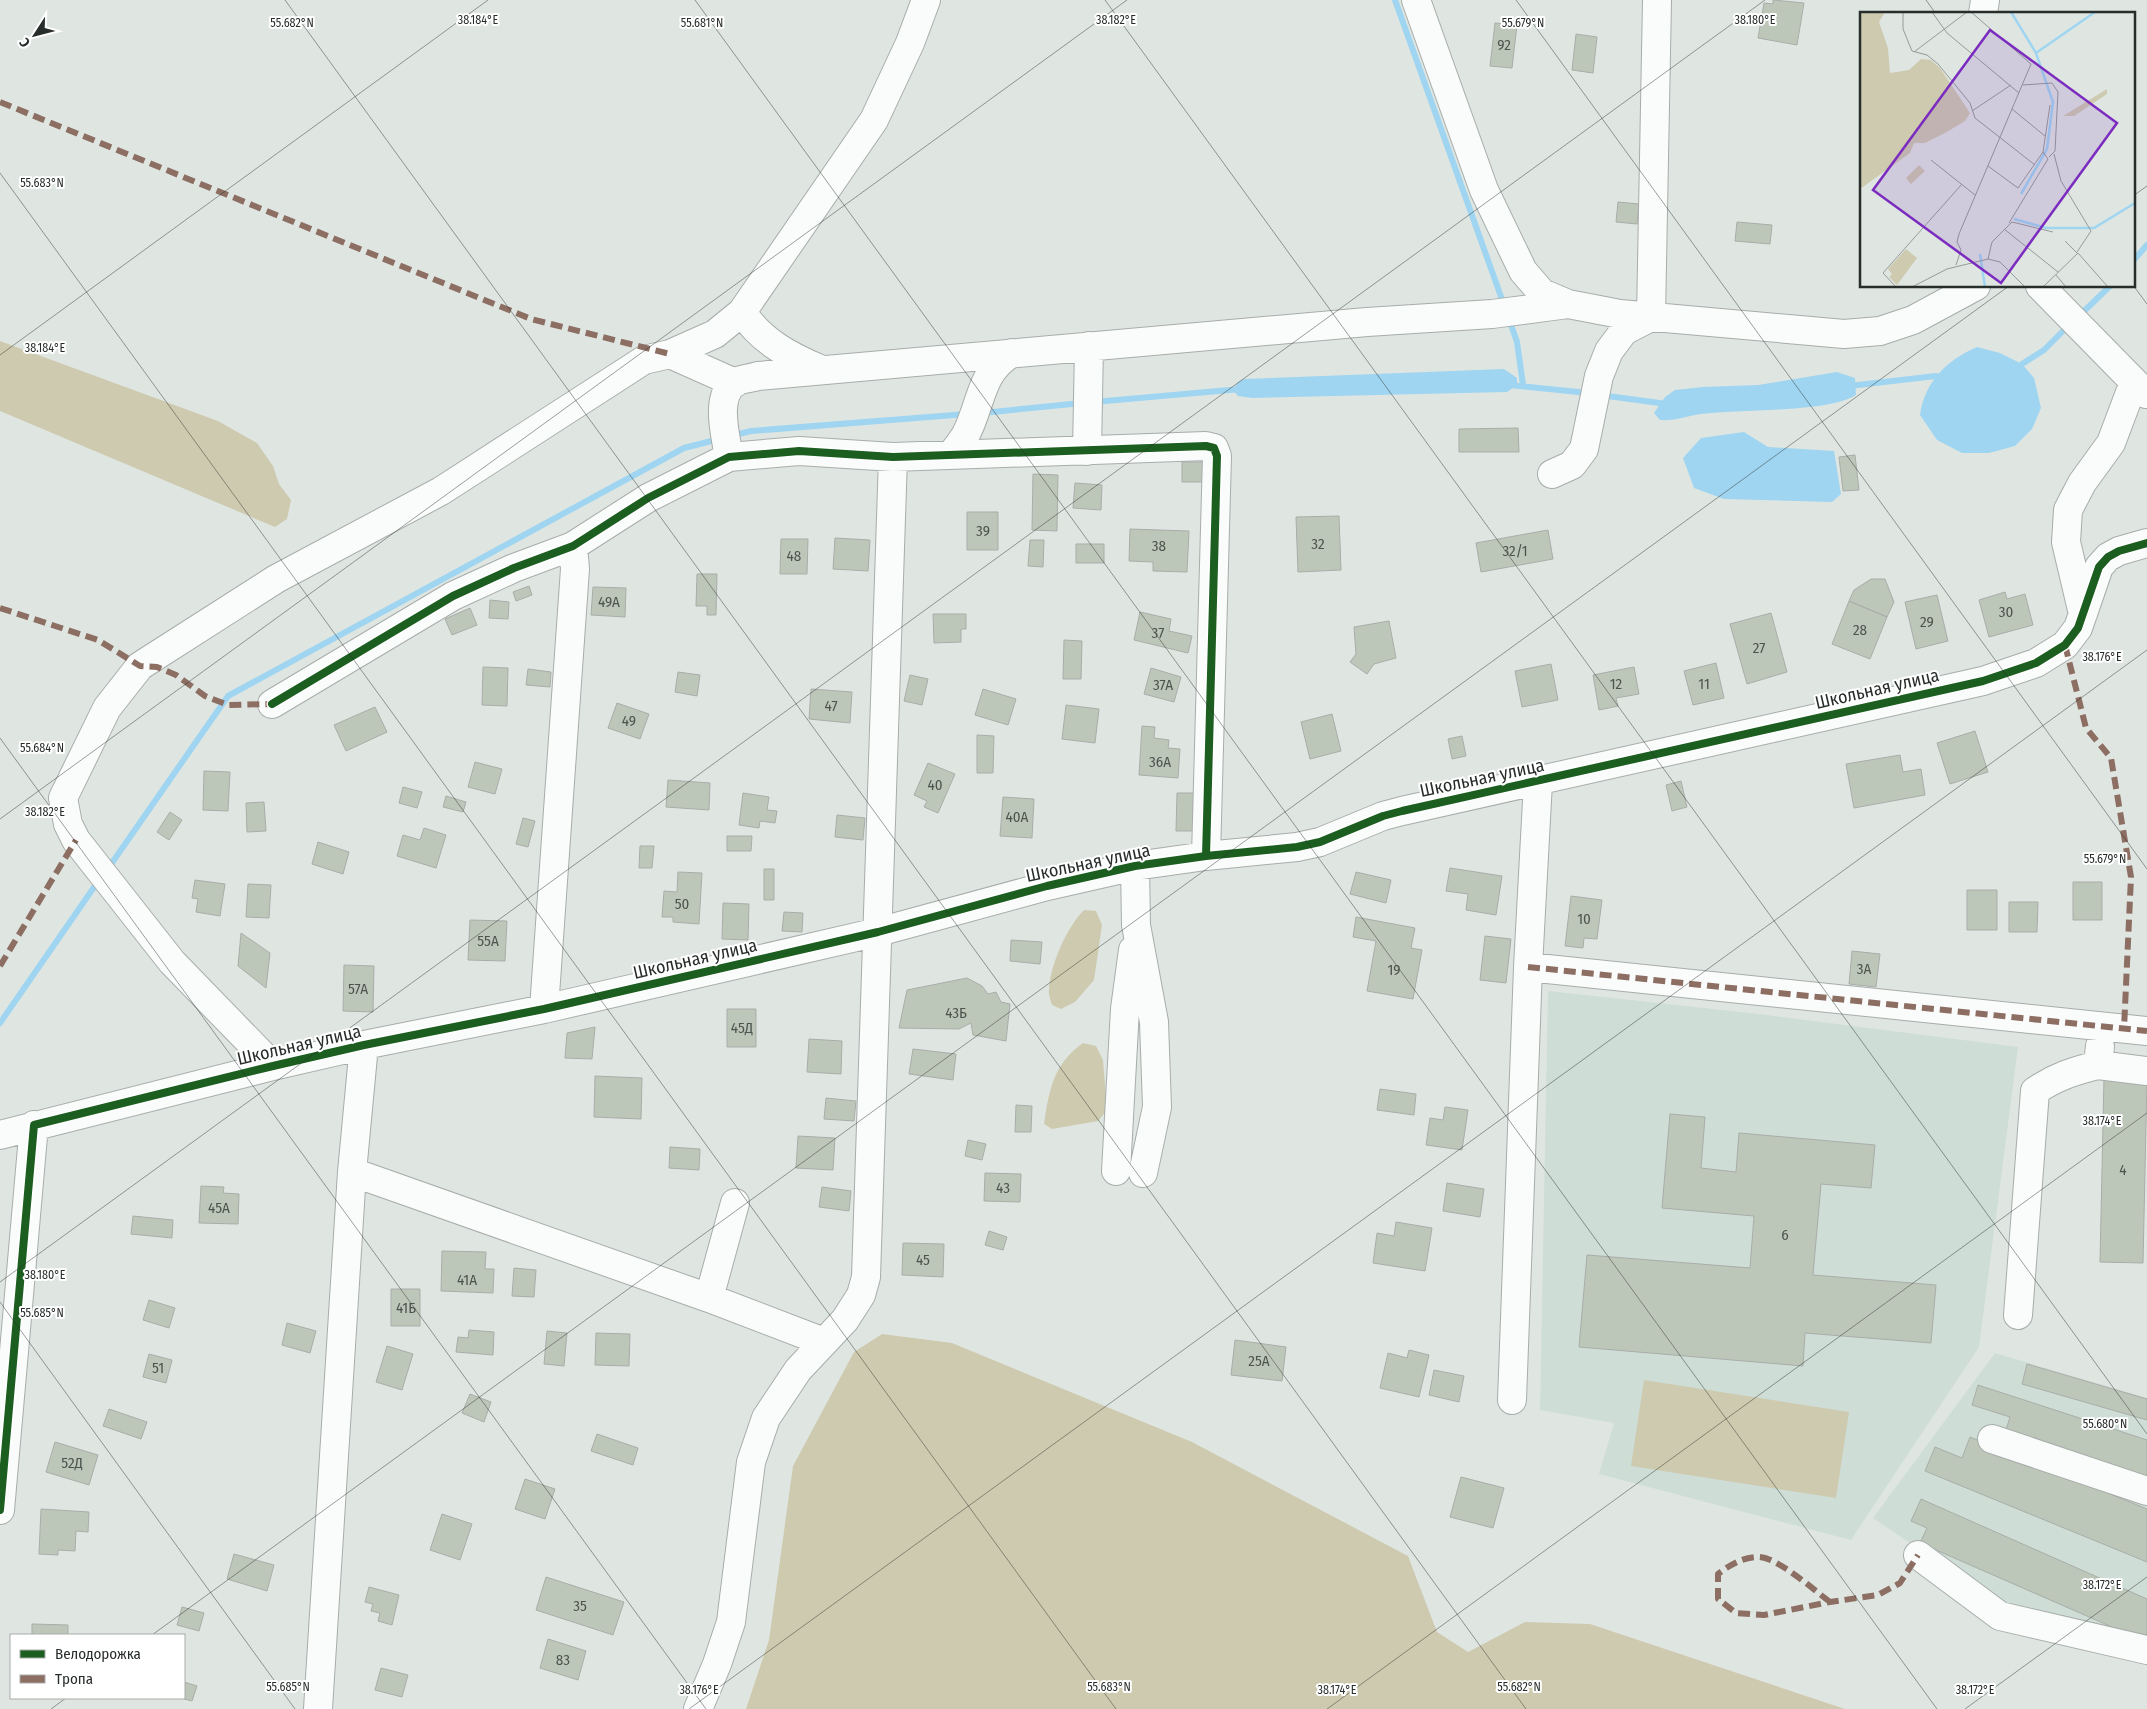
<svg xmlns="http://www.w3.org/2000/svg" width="2147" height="1709" font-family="'Fira Sans Condensed',sans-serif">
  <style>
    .built { fill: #ceddd5 }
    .green { fill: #cecaaf }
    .water { fill: #9fd5f1 }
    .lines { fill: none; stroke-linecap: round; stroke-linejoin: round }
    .stream { stroke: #9fd5f1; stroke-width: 6 }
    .building { fill: #bdc7b9; stroke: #a9ada9 }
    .minor-casing { stroke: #a7adaa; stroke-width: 30 }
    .minor { stroke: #fafbfb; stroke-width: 28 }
    .quiet { stroke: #8d6e63; stroke-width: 6; stroke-dasharray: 12 6; stroke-linecap: butt }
    .cycleway-casing { stroke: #fff; stroke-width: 11 }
    .cycleway { stroke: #1b5e20; stroke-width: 8 }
    .ticks { fill: none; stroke: #272d2a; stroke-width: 1; stroke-opacity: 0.45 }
    .labels { text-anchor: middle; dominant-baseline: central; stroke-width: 4; stroke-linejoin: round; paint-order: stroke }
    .number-label { font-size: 15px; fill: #4c544e }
    .street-label { font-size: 18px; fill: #272d2a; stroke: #fff }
    .inset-river { fill: none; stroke: #9fd5f1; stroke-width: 2.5 }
    .inset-road { fill: none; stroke: #959c98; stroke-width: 1 }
    .view { fill: #7b2cbf; fill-opacity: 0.15; stroke: #7b2cbf; stroke-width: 2.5 }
    .inset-edge { fill: none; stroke: #272d2a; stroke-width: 2.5 }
    .ticks-label { font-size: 12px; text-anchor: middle; fill: #272d2a; stroke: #fff; stroke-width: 4; stroke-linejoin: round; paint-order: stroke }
  </style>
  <rect width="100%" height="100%" fill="#dfe6e2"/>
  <path class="built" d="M1548 991 1759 1014 2018 1047 1979 1347 1851 1540 1599 1474 1614 1423 1540 1410Z
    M1995 1353 2147 1398V1645L2001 1605 1873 1518Z"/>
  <path class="green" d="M0 341 218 421 257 443 273 466 279 484 291 500 287 519 275 527 0 411Z
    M1084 910 1096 911 1102 925 1094 980 1075 1002 1061 1009 1052 1005C1051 1001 1048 995 1049 990 1050 965 1067 927 1084 910Z
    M1083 1043 1096 1046 1103 1060 1107 1110 1098 1121 1052 1129 1044 1124C1049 1091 1053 1064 1083 1043Z
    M882 1334 952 1343 1192 1442 1408 1556 1437 1632 1468 1652 1525 1622 1590 1624 1845 1709H746L769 1640 793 1466 854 1352Z
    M1644 1380 1849 1412 1836 1498 1631 1466Z"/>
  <path class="water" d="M1977 347 2000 353 2022 364 2034 378 2041 408 2032 429 2015 446 1989 453H1962L1937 440 1920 415C1925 381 1947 360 1977 347Z
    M1504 369 1517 378V385L1507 392 1252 398 1238 396 1233 390 1237 383 1244 379Z
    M1837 372 1855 378 1856 395C1827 413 1739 409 1701 414 1686 416 1676 421 1660 420L1654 413 1665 397 1675 390 1703 387 1758 385Z
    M1744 432 1768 447 1834 451 1841 494 1832 502 1724 499 1694 488 1683 458 1701 438Z"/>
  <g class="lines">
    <path class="stream" d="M1395 0 1504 305
      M2133 261 2147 245
      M2078 317 2110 286
      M1509 319 1517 342 1523 385
      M2022 364 2044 350 2069 325
      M1509 385 1588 393
      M1849 386 1936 376
      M1600 395 1667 404
      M1094 402 1241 389
      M982 413 1082 403
      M731 436 751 431 967 414
      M107 870 228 696 684 448 719 439
      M0 1023 99 880"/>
  </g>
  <path class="building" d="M1773 0 1804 3 1797 45 1758 38 1764 3 1773 4Z
    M1495 23 1517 25 1512 68 1490 66Z
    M1576 34 1597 37 1593 73 1572 70Z
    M1618 202 1639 204 1637 224 1616 222Z
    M1737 222 1772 225 1770 244 1735 241Z
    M1518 428 1519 452H1459V429Z
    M1855 455 1859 490 1843 491 1839 457Z
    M1182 462H1205L1204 482H1182Z
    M1033 474 1058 475 1057 531 1032 530Z
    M1075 483 1102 485 1101 510 1073 508Z
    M967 512H998V550H967Z
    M1339 516 1341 570 1298 572 1296 517Z
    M1130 529 1189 531 1187 572 1153 571V562L1129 561Z
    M1548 530 1553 559 1481 572 1476 543Z
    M835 538 870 540 868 571 833 569Z
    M781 539H808L807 574H780Z
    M1030 540H1044L1043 567 1028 566Z
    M1076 544H1104V563H1076Z
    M697 574H717L716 615H707V606H696Z
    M1871 579H1885L1894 602 1887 617 1849 601 1854 590Z
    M529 586 532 595 516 601 513 592Z
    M593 587 626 588 625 617 591 615Z
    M2005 592 2007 599 2025 594 2033 625 1989 637 1979 600Z
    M1937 595 1948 641 1916 649 1905 602Z
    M490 600 509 602 508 619 489 618Z
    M1849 601 1887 617 1870 659 1832 644Z
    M470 608 477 625 452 635 445 619Z
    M1140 612 1171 619 1169 631 1192 636 1188 653 1134 640Z
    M1771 613 1787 672 1747 684 1730 624Z
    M933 614H966V629H961V642L934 643Z
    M1389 621 1396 658 1374 664 1367 674 1350 662 1356 654 1354 627Z
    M1064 640 1082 641 1081 679H1063Z
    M1716 663 1724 698 1693 705 1684 671Z
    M1551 664 1558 700 1522 707 1515 671Z
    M483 667 508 668 507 706 482 705Z
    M1634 667 1639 694 1616 698 1618 706 1599 710 1593 675Z
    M1151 668 1181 677 1174 702 1144 694Z
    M528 669 551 672 550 687 526 685Z
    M678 672 700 675 697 696 675 692Z
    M910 675 928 679 922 705 904 701Z
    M811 689 852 692 850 723 809 719Z
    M983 689 1016 699 1008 725 975 715Z
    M617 703 649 714 640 739 608 728Z
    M1066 705 1099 709 1095 743 1062 739Z
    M375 707 387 732 346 751 334 725Z
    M1332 714 1341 751 1310 759 1301 722Z
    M1142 726 1155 727 1154 738 1169 740 1168 748 1180 749 1178 778 1139 775Z
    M1975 731 1988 772 1950 784 1937 743Z
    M977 735 994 736 993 773H977Z
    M1462 736 1466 756 1452 759 1448 739Z
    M1900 755 1903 772 1921 769 1925 795 1854 808 1846 764Z
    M475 762 502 769 495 794 468 787Z
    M928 763 955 774 938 813 924 807 927 801 914 795Z
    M204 771 230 772 228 811 203 810Z
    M668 780 710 783 709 810 666 807Z
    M1681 781 1687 807 1672 811 1666 785Z
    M403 787 422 792 417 808 399 803Z
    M743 793 769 797 767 810 777 811 775 823 760 821 759 828 739 825Z
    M1177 793H1194V831H1176Z
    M446 796 466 802 463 812 443 807Z
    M1003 797 1034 799 1032 838 1000 836Z
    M264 802 266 831 247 832 246 803Z
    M170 812 182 820 169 840 157 832Z
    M837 815 865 818 863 840 835 837Z
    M523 818 535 821 528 847 516 844Z
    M424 828 446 835 436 868 397 856 403 835 420 840Z
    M727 836H752L751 851H727Z
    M318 842 349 852 343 874 312 864Z
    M640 846H654L652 868H639Z
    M1450 868 1502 876 1496 915 1466 910 1468 894 1446 891Z
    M764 869H774V900H764Z
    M678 872 702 873 699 924 673 922V917H662L664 891 677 892Z
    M1356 872 1391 880 1386 903 1350 894Z
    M195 880 225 884 220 916 196 912 198 899 192 898Z
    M2073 882H2102V920H2073Z
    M248 884 271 885 269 918 246 917Z
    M1967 890H1997V930H1967Z
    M1571 896 1602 900 1597 939 1584 938 1583 948 1565 946Z
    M2009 902H2038L2037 932H2009Z
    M723 903 749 904 748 940 722 939Z
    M784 912 803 913 802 932 782 931Z
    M1356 917 1415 928 1411 948 1422 950 1413 999 1367 991 1376 941 1353 937Z
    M470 920 507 921 505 961 468 960Z
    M241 933 270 953 266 988 238 966Z
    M1485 936 1511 939 1506 983 1480 980Z
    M1011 940 1042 942 1040 964 1010 961Z
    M1852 951 1880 954 1876 987 1849 984Z
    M344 965 374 966 373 1012 343 1011Z
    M967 978 982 986 988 994 996 992 1001 1002 1010 1004 1006 1041 973 1035 971 1023 959 1029 899 1028 907 990Z
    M727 1009H756V1047H727Z
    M595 1027 592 1059 565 1058 567 1033Z
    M809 1039 842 1041 841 1074 807 1072Z
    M913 1049 956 1054 953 1080 909 1074Z
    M595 1076 642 1078 641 1119 594 1117Z
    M2104 1077 2147 1078 2143 1263 2100 1262Z
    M1380 1089 1416 1094 1414 1115 1377 1110Z
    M826 1098 856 1101 854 1121 824 1119Z
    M1016 1105 1032 1106 1031 1132H1015Z
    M1445 1107 1468 1110 1462 1150 1426 1145 1430 1118 1443 1120Z
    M1670 1114 1705 1117 1701 1168 1736 1172 1739 1133 1875 1145 1871 1188 1821 1184 1813 1275 1936 1285 1931 1343 1805 1333 1803 1366 1579 1347 1587 1255 1750 1268 1754 1216 1662 1208Z
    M798 1136 835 1138 833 1170 796 1168Z
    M968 1140 986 1144 982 1160 965 1156Z
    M670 1147 700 1149 699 1170 669 1168Z
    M985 1173 1021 1174 1020 1202 984 1201Z
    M1447 1183 1484 1189 1480 1217 1443 1211Z
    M201 1186 224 1187 223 1193 239 1194 238 1224 199 1223Z
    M822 1187 851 1191 849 1211 819 1207Z
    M133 1216 173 1220 172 1238 131 1234Z
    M1396 1222 1432 1228 1425 1271 1373 1263 1377 1233 1394 1236Z
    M989 1231 1007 1237 1003 1250 985 1245Z
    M903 1243 944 1244 943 1277 902 1275Z
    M442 1251 486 1252 485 1269H494L493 1293 441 1291Z
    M514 1268 536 1270 534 1297 512 1296Z
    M391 1289H420V1326H391Z
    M149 1300 175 1308 169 1328 143 1320Z
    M287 1323 316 1331 310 1353 282 1345Z
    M469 1330 494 1332 493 1355 456 1352 458 1337 468 1338Z
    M547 1331 567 1333 564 1366 544 1364Z
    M596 1333 630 1334 629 1366 595 1365Z
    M1235 1340 1286 1347 1282 1381 1231 1375Z
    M387 1346 413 1354 402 1390 376 1382Z
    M1409 1350 1429 1355 1419 1397 1380 1388 1388 1353 1407 1358Z
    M149 1354 172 1360 166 1383 143 1377Z
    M2027 1364 2147 1399V1420L2022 1384Z
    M1434 1370 1464 1376 1459 1402 1429 1395Z
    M1978 1385 2147 1440V1480L2005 1433 2010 1417 1972 1405Z
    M470 1394 491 1402 484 1422 462 1413Z
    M109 1409 147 1422 141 1439 103 1426Z
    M597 1434 638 1448 633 1465 591 1451Z
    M1970 1437 2147 1509V1562L1925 1471 1935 1447 1962 1458Z
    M55 1442 98 1455 89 1485 46 1472Z
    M1461 1477 1504 1488 1493 1528 1450 1517Z
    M525 1479 555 1489 545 1519 515 1509Z
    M1921 1499 2147 1599V1634L2144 1641 1920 1543 1927 1528 1911 1521Z
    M41 1509 89 1512 88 1532 76 1531 75 1551 58 1550V1555L39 1554Z
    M442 1514 472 1524 460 1560 430 1550Z
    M234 1554 274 1565 267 1591 227 1579Z
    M546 1577 624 1602 613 1635 536 1610Z
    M369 1587 399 1595 392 1625 378 1621 380 1613 371 1611 373 1604 365 1602Z
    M182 1607 204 1613 199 1631 177 1625Z
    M32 1624 68 1625V1635H32Z
    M548 1639 586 1651 578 1680 540 1668Z
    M381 1668 408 1675 402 1697 375 1690Z
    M184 1682 197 1686 192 1701 181 1698H184Z"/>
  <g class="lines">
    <g class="minor-casing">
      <path id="minor" d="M1416 0 1484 190 1523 271 1542 293 1568 304 1620 314 1844 334 1880 331 1913 320 1976 286
        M1983 14 1985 0
        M2040 286 2146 394
        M742 312C761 341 789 356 820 369
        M670 354 715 334 742 312 874 120 910 43 926 0
        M1087 451 1089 346
        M951 455C956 449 961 442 965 436 982 405 979 372 1012 353
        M729 457C726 437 714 397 735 382 741 379 752 378 758 376L1367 322 1492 314 1568 304
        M1552 474 1572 465 1584 449 1599 376 1609 351 1624 331 1651 317 1657 0
        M2083 614 2066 542 2068 510 2082 483 2111 443 2134 382
        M272 704 453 596 514 568 573 546 648 498 729 457 799 451 893 457 1206 446 1214 448 1217 456 1206 856
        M1135 866 1136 925 1154 1022 1157 1107 1143 1173
        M1528 967 2147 1031
        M544 1009 575 569 573 546
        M2100 1046 2098 1065 2147 1071
        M273 1066 172 962 76 840 68 824 63 798 107 708 140 666 276 579 441 491 644 360 670 354 735 383
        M0 1135 273 1066 364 1045 544 1009 878 932 1047 886 1135 866 1206 856 1297 847 1320 842 1383 816 1402 811 1983 681 2036 663 2065 645 2078 628 2099 567 2108 557 2119 551 2147 543
        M1116 1171 1125 1009 1133 950
        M352 1172 709 1298 824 1342
        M709 1298 735 1203
        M2018 1315 2035 1091C2055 1077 2074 1071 2098 1065
        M1512 1400 1528 967 1538 782
        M1992 1439 2147 1491
        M0 1510 34 1125
        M1918 1555 2000 1616 2147 1650
        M318 1709 352 1172 364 1045
        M698 1709 717 1664 731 1622 751 1462 766 1418 798 1370 845 1320 861 1295 866 1277 893 457"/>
    </g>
    <use href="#minor" class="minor"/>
    <path class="quiet" d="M0 102 531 319 670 354
      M0 608 98 640 140 666 157 667 176 675 205 696 228 705 272 704
      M2065 645 2086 728 2111 758 2131 877 2124 1029
      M0 966 76 840
      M1528 967 2147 1031
      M1830 1602C1815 1591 1775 1555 1757 1557 1741 1558 1730 1565 1718 1574V1599L1736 1613 1764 1615 1830 1602 1878 1595 1900 1583 1918 1555"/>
    <g class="cycleway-casing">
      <path id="cycleway" d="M272 704 453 596 514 568 573 546 648 498 729 457 799 451 893 457 1206 446 1214 448 1217 456 1206 856
        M0 1510 34 1125 273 1066 364 1045 544 1009 878 932 1047 886 1135 866 1206 856 1297 847 1320 842 1383 816 1402 811 1983 681 2036 663 2065 645 2078 628 2099 567 2108 557 2119 551 2147 543"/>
    </g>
    <use href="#cycleway" class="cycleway"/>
  </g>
  <path class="ticks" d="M285 0 1526 1709M695 0 1937 1709M1105 0 2147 1434M1516 0 2147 869M1926 0 1936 14M0 173 1116 1709M2133 196 2147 186M2133 285 2147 304M0 355 488 0M0 738 706 1709M0 819 1127 0M0 1282 1765 0M0 1302 295 1709M152 1635 2009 286M51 1709 66 1698M689 1709 2147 650M1327 1709 2147 1113M1965 1709 2147 1577"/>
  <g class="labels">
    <g class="number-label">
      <text x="1504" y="45">92</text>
      <text x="983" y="531">39</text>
      <text x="1318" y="544">32</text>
      <text x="1159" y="546">38</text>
      <text x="1515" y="551">32/1</text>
      <text x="794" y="556">48</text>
      <text x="609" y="602">49А</text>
      <text x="2006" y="612">30</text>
      <text x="1927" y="622">29</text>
      <text x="1860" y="630">28</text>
      <text x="1158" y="633">37</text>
      <text x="1759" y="648">27</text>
      <text x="1616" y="684">12</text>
      <text x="1704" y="684">11</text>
      <text x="1163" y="685">37А</text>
      <text x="831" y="706">47</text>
      <text x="629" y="721">49</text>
      <text x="1160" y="762">36А</text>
      <text x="935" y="785">40</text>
      <text x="1017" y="817">40А</text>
      <text x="682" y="904">50</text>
      <text x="1584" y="919">10</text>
      <text x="488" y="941">55А</text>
      <text x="1864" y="969">3А</text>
      <text x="1394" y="970">19</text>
      <text x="358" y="989">57А</text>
      <text x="956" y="1013">43Б</text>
      <text x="742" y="1028">45Д</text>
      <text x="2123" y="1170">4</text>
      <text x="1003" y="1188">43</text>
      <text x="219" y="1208">45А</text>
      <text x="1785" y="1235">6</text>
      <text x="923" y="1260">45</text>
      <text x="467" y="1280">41А</text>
      <text x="406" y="1308">41Б</text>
      <text x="1259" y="1361">25А</text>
      <text x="158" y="1368">51</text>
      <text x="72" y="1463">52Д</text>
      <text x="580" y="1606">35</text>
      <text x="563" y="1660">83</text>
    </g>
    <g class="street-label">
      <text transform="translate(1877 689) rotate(-13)">Школьная улица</text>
      <text transform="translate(1482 778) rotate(-12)">Школьная улица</text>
      <text transform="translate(1088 863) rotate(-12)">Школьная улица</text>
      <text transform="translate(695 959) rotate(-13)">Школьная улица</text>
      <text transform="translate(299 1045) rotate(-13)">Школьная улица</text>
    </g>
  </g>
  <g transform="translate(1860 12)">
    <rect width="275" height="275" fill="#dfe6e2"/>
    <path d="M0 0H25L19 10 28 36 30 61 49 58 61 47 71 48 80 56 110 101 105 109 85 121 65 131H54L50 141 0 177ZM247 77V82L214 104H203ZM59 153 65 159 51 172 46 166ZM46 237 57 246 37 273 29 265 32 262 28 257Z" fill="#cecaaf"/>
    <path class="inset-river" d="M151 0 176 41 193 90 187 137 161 182M176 41 235 0M154 207 186 216H234L275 191M120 242 125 275"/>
    <path class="inset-road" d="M43 0V17L52 39 67 43 78 52 110 91 115 106 175 153M72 0 87 21 159 81M54 40 107 0M163 73 192 71 198 80 195 139 189 145M152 97 185 124M112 99 151 73M194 142 201 169 231 219 217 240M71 148 115 183M128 154 158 176 183 140 190 93M149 211 188 147 183 140M144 217 198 260M205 229 217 241M128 247 132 230 152 210 193 220M96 253 101 238 97 230 99 222 171 52 111 0M196 263 206 275M36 275 23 261 102 172M52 275 87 257 128 247 140 250 165 275M183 275 218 241 248 275"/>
    <path class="view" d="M130 18 257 111 141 271 13 178Z"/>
    <rect width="275" height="275" class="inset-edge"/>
  </g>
  <g class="ticks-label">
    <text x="1116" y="24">38.182°E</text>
    <text x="478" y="24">38.184°E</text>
    <text x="1755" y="24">38.180°E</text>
    <text x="292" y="27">55.682°N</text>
    <text x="702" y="27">55.681°N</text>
    <text x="1523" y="27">55.679°N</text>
    <text x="42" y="187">55.683°N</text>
    <text x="45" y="352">38.184°E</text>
    <text x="2102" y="661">38.176°E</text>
    <text x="42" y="752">55.684°N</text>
    <text x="45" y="816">38.182°E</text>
    <text x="2105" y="863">55.679°N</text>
    <text x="2102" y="1125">38.174°E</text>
    <text x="45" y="1279">38.180°E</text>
    <text x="42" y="1317">55.685°N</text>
    <text x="2105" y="1428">55.680°N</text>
    <text x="2102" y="1589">38.172°E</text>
    <text x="288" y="1691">55.685°N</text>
    <text x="1109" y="1691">55.683°N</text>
    <text x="1519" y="1691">55.682°N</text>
    <text x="699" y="1694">38.176°E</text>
    <text x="1337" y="1694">38.174°E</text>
    <text x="1975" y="1694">38.172°E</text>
  </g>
  <rect x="10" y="1634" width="175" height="65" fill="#ffffff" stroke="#a9abaa"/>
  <rect x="20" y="1650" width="25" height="8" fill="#1b5e20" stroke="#a9abaa"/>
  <text x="55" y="1659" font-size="15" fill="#272d2a">Велодорожка</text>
  <rect x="20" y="1675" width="25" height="8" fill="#8d6e63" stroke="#a9abaa"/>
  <text x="55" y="1684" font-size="15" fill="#272d2a">Тропа</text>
  <g transform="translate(35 35) rotate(234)" stroke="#ffffff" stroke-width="4" paint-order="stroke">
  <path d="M0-4L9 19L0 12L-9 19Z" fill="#272d2a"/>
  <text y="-8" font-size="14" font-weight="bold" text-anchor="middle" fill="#272d2a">С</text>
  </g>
</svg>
